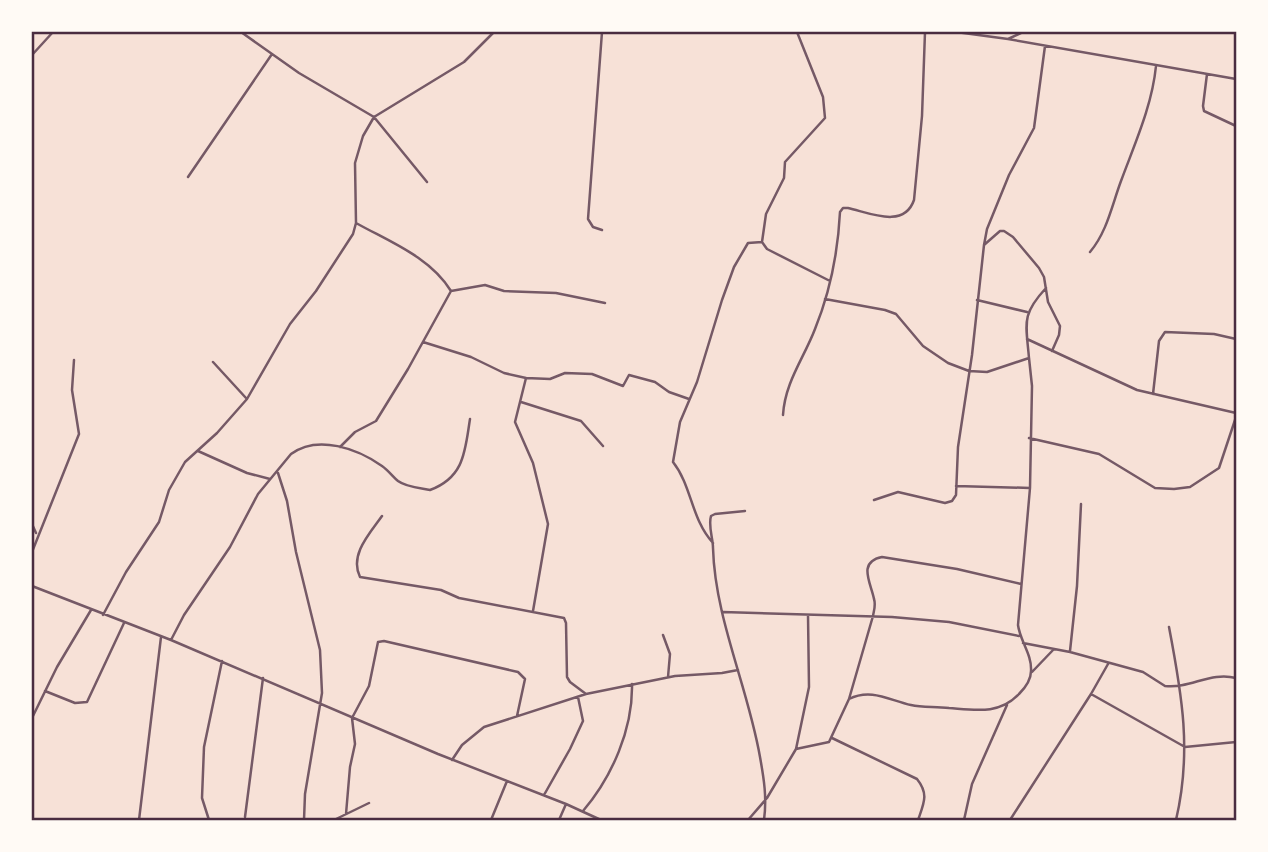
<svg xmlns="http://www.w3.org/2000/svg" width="1268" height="852" font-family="'Golos Text',sans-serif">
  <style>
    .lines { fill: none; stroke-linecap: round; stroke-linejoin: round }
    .minor { stroke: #755966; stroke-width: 2.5 }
    .neatline { fill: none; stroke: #4a2c40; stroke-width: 2.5 }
  </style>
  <rect width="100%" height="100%" fill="#f7e1d7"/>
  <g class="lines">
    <path class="minor" d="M241 32 299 73 374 117 427 182
      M602 32 588 219 593 227 602 230
      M797 32 823 97 825 118 785 162 784 178 766 214 762 242 767 249 830 281
      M956 32 1008 39 1023 32
      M1008 39 1236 79
      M32 55 53 32
      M1207 74 1203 106 1204 111 1236 126
      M188 177 272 54
      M984 245 1000 231H1004L1013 237 1039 268 1044 277 1048 302 1060 326 1059 335 1052 351
      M1090 252C1107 232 1112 205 1121 181 1135 143 1152 106 1156 66
      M451 291 485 285 504 291 556 293 605 303
      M977 300 1027 312
      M1027 339 1137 390 1236 413
      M423 342 471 357 504 373 526 378 515 422 533 463 548 524 533 611
      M1029 358C1026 323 1021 315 1046 288
      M213 362 246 398
      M526 378 550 379 565 373 592 374 623 386 629 375 655 382 669 392 689 399
      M1153 394 1159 341 1165 332 1214 334 1236 339
      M521 402 581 421 603 446
      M783 415C785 382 804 358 815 329 830 292 838 252 840 212L843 208H848C870 213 904 229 914 200L922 116 925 32
      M1029 438 1099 454 1155 488 1174 489 1190 487 1219 468 1236 417
      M340 447 355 432 376 421 408 369 451 291C430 257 390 242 356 223
      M198 451 247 473 270 479
      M278 473 287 501 296 552 320 650 322 693 305 794 304 820
      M956 486 1030 488
      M874 500 898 492 945 503 952 501 956 495 958 447 972 355 984 245 987 229 1009 175 1034 128 1045 46
      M745 511 715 514 711 516C708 526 713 538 713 548 715 619 748 687 760 757 764 779 767 798 764 820
      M382 516C370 533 349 555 360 577L441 590 459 598 564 618 566 623 567 677 570 682 586 694
      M32 524 36 533
      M713 543C691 519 692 486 673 462L680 422 697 382 722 300 734 267 748 243 762 242
      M32 552 79 434 72 390 74 360
      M32 586 171 640 438 754 566 804 601 820
      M723 612 892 617 949 622 1019 636
      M103 615 126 572 159 522 169 490 185 462 217 433 247 399 290 324 316 291 353 234 356 223 355 163 363 136 374 117 464 62 494 32
      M1169 627C1182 695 1192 752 1176 820
      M663 635 670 654 668 677
      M171 640 184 615 230 547 258 494 291 454C318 434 358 449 382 466 389 471 393 477 398 481 406 487 420 488 430 490 465 477 465 450 470 419
      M1023 643 1070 652 1143 672 1165 686C1190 689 1211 671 1236 678
      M1070 651 1077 586 1081 504
      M1032 672 1054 649
      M45 691 75 703 87 702 124 623
      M1091 694 1108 664
      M849 699 873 616C874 610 876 605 874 599 871 583 857 562 882 557L957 569 1021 584
      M32 718 57 667 91 610
      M832 738 917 779C929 794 924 803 918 820
      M796 749 809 687 808 615
      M452 760 462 745 484 727 586 694 675 676 722 673 738 670
      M544 795 570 749 583 721 578 697
      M583 811C612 777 633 729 632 684
      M346 814 350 767 355 744 352 718 369 686 378 642 384 641 518 672 525 679 517 716
      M245 817 263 678
      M139 820 161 637
      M209 820 202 798 204 747 222 661
      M334 820 369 803
      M491 820 507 781
      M559 820 566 804
      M748 820 767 798 796 749 829 742 849 699C871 688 889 700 911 705 923 708 936 706 949 708 975 710 999 715 1019 694 1025 688 1031 680 1031 671 1032 654 1020 641 1018 625L1030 488 1032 386 1029 358 987 372 969 371 948 363 923 346 896 314 885 310 825 299
      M964 820 972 784 1007 705
      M1010 820 1091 694 1185 747 1236 742"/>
  </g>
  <rect width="1268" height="852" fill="none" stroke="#fffaf5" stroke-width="66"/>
  <rect x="33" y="33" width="1202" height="786" class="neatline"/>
</svg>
